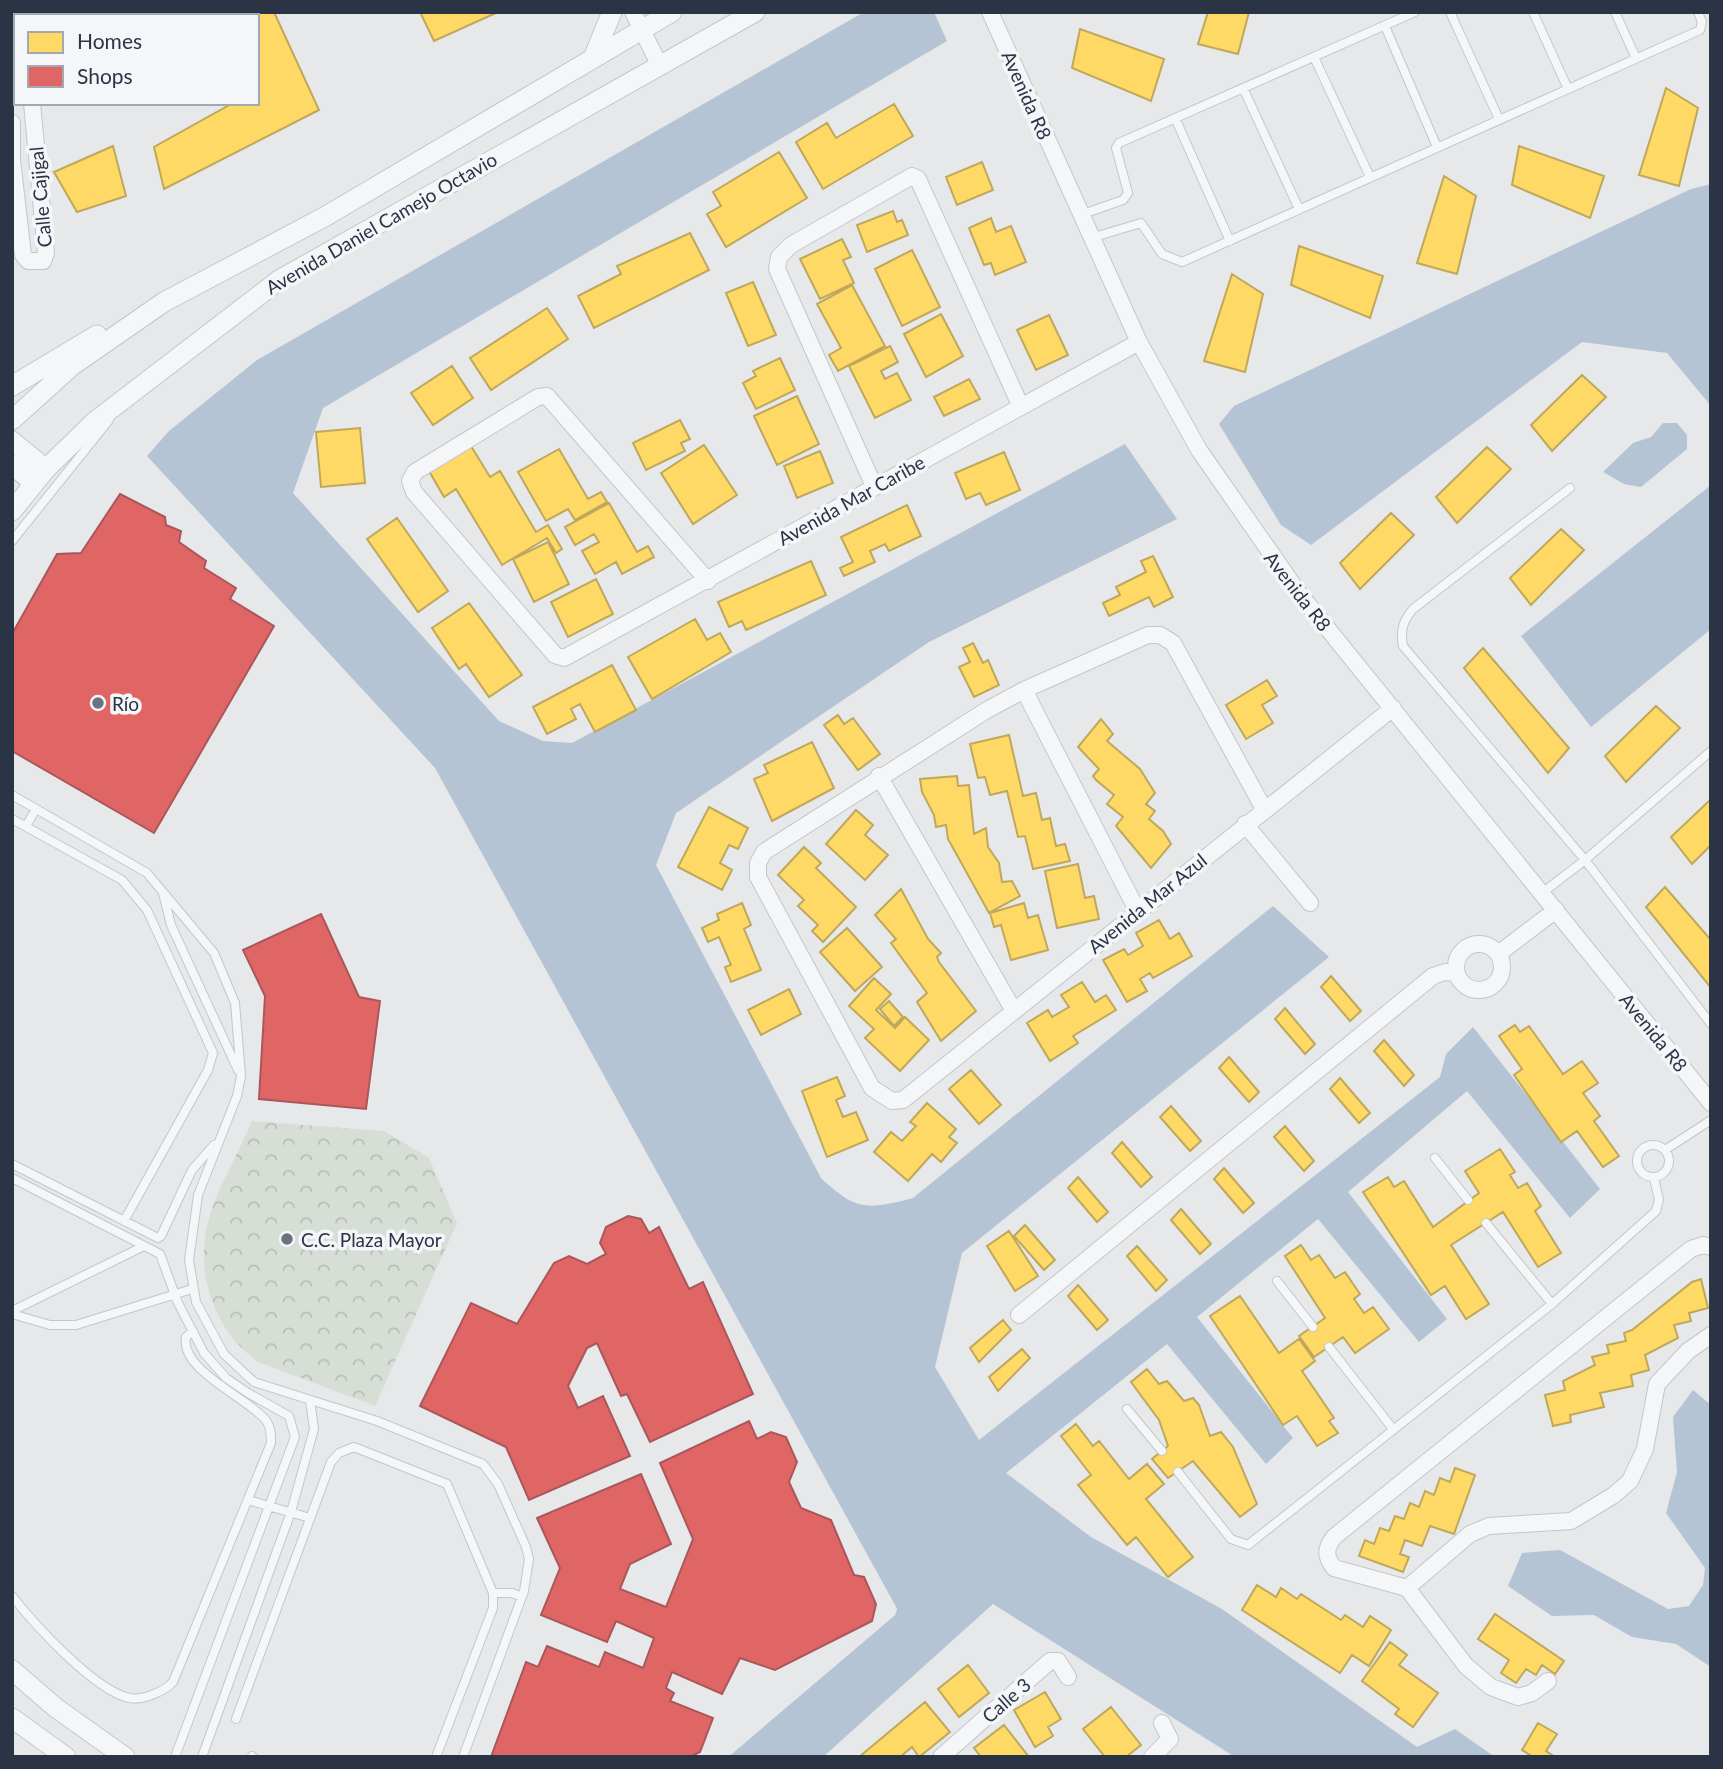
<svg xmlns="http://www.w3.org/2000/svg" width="1723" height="1769" font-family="Lato,sans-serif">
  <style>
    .forest { fill: url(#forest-crowns) }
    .water { fill: #b4c4d5 }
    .pier { fill: #e6e8ea }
    .homes { fill: #ffd966; stroke: #bfa85c; stroke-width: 2 }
    .shops { fill: #e06666; stroke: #aa575c; stroke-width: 2 }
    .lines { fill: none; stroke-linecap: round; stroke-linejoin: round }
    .service-casing { stroke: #c4c6c8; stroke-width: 10 }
    .minor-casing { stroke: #c4c6c8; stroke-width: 18 }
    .tertiary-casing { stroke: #c4c6c8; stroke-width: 21 }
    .service { stroke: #f5f6f7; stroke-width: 8 }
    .minor { stroke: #f5f6f7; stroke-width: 16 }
    .tertiary { stroke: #f5f6f7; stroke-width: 19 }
    .poi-dot { fill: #6c737f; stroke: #f4f6f9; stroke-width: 2.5 }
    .labels { text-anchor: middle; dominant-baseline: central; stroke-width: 7; stroke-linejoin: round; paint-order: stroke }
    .street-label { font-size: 19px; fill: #2b3445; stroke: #f4f6f9 }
    .poi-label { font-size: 19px; fill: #2b3445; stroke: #f4f6f9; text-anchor: start }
  </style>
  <defs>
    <pattern id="forest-crowns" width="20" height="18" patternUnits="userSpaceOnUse" patternTransform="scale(1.75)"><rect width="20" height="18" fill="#d6ded6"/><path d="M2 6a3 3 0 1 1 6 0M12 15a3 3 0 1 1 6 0" fill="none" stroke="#b8bfb9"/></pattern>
  </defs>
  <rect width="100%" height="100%" fill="#e6e8ea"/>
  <path class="forest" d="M252 1121 384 1131 429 1158 457 1223 375 1406 261 1363C213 1334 193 1268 210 1215 220 1183 239 1152 252 1121Z"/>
  <path class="water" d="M864 12H934L947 41 323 408 293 493 499 721 543 741 572 743 1125 444 1177 519 929 642 676 813 656 865 821 1178C856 1211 867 1210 913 1198L1273 906 1329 957 962 1253 935 1367 979 1440 1440 1077 1446 1054 1473 1027 1600 1189 1570 1218 1467 1091 1348 1192 1447 1319 1419 1342 1318 1219 1197 1317 1293 1438 1266 1464 1167 1344 1006 1473 1091 1537 1222 1609 1417 1747 1455 1729 1495 1757H1235L993 1604 823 1757H728L895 1615 897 1609 435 768 147 456 169 431 257 360Z
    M1711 184V406L1667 353 1582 342 1311 545 1281 525 1219 424 1234 406 1691 189Z
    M1663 423H1677L1687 435V449L1641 487 1624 484 1603 472 1633 443 1651 437Z
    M1711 485V629L1591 727 1521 636Z
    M1693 1390 1711 1405V1667L1676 1644 1632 1637 1594 1615 1552 1616 1508 1586 1522 1553 1560 1550 1668 1609 1689 1606 1703 1585 1705 1568 1666 1513 1677 1472 1673 1417Z"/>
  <path class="pier" d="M592 1056 897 1609 895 1615 728 1757H725L893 1610 589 1057Z"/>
  <path class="homes" d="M211 12H274L319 110 164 189 154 147 233 103H257V16H212Z
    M420 12H498L434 41Z
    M1208 12H1249L1238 54 1198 44Z
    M1080 29 1164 59 1151 101 1072 68Z
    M1666 88 1698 108 1679 186 1639 175Z
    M894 104 913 136 823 189 796 142 827 123 836 138Z
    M113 146 126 196 77 212 54 172Z
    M1519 146 1604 176 1590 218 1512 185Z
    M779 152 807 198 726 247 707 214 721 206 713 192Z
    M982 162 993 190 957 205 946 177Z
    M1444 176 1476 196 1457 274 1417 263Z
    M893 211 897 222 902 220 908 235 867 252 857 225Z
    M991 218 996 232 1011 226 1026 262 995 275 991 263 984 265 969 228Z
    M690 233 709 270 594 328 578 296 621 274 617 266Z
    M842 239 851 257 843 260 854 283 820 299 800 259Z
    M1299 246 1383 276 1370 318 1291 285Z
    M912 250 940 307 902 326 875 269Z
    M1232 274 1263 294 1245 372 1204 361Z
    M753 282 776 335 748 346 726 293Z
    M852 285 885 346 838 371 829 355 841 348 817 304Z
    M547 308 568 339 491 390 470 358Z
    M941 314 963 356 926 377 904 334Z
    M1049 315 1068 355 1036 370 1017 330Z
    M890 346 898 362 881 371 885 379 897 373 911 400 875 418 849 366Z
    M780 358 795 390 756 409 743 383 756 376 753 371Z
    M452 366 473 398 433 425 411 393Z
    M1582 375 1606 397 1552 451 1531 425Z
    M969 379 980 399 944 416 934 397Z
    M797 396 819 444 777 465 754 416Z
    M680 420 690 439 681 443 685 451 646 470 633 443Z
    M360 428 365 483 321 487 316 432Z
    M704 445 737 495 693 524 661 473Z
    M471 446 490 477 500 471 536 532 548 525 562 549 556 553 547 538 502 565 456 489 444 497 429 471Z
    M1487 447 1511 469 1457 523 1436 497Z
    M559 449 588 499 601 492 607 502 575 520 568 509 546 521 518 472Z
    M820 451 833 483 797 498 784 466Z
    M1004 452 1020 490 986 505 980 493 966 499 955 473Z
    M609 503 637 552 648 546 654 557 622 574 616 562 595 574 582 551 599 542 594 534 575 545 565 527Z
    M907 505 921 536 889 551 885 544 870 551 875 562 844 576 840 568 853 562 841 537Z
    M1391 513 1414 535 1360 589 1340 563Z
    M397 518 448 591 418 612 367 539Z
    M1561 529 1584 550 1531 605 1510 578Z
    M548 542 569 584 534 602 513 559Z
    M1153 556 1173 597 1154 607 1149 597 1109 616 1103 603 1120 595 1116 587 1146 572 1141 561Z
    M811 561 826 595 746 630 742 621 729 627 718 602Z
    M596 579 613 614 568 637 551 602Z
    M469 603 522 675 489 697 466 664 459 669 432 628Z
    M695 619 707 640 720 633 731 652 652 699 628 657Z
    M973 643 983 663 988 660 999 685 974 697 959 667 970 662 963 648Z
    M1483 648 1569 748 1548 773 1464 668Z
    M612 665 636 710 595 732 580 704 571 709 576 719 547 734 533 707Z
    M1267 680 1277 696 1262 705 1273 723 1246 739 1226 705Z
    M1656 706 1680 728 1626 782 1605 756Z
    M838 715 844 724 853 718 880 754 858 770 824 725Z
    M1101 719 1113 734 1107 741 1140 769 1155 793 1146 804 1155 811 1149 819 1163 831 1171 844 1151 868 1116 826 1123 817 1107 804 1114 795 1096 780 1093 776 1099 769 1078 747Z
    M1009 735 1023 796 1036 793 1042 820 1050 818 1056 846 1065 844 1070 861 1033 869 1025 836 1018 837 1007 791 990 795 985 777 978 778 970 744Z
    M812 742 834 788 772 821 754 779 768 773 764 765Z
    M957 776 958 786 969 785 974 834 986 828 988 847 999 863 1002 882 1012 881 1020 896 989 913 948 839 946 825 936 827 934 815 922 792 920 779Z
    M1711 799V845L1692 864 1671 837Z
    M709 807 748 828 738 849 729 845 720 863 732 870 722 890 678 867Z
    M856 810 873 825 865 835 888 855 865 880 826 844Z
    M804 847 821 863 816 868 856 907 823 942 812 931 818 925 798 906 804 900 778 875Z
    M1078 864 1085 898 1094 896 1099 919 1057 928 1045 871Z
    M1665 887 1711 940V988L1646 907Z
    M901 889 928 939 941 953 937 957 939 962 976 1011 941 1041 917 1002 927 993 891 943 896 939 875 915Z
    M742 903 751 925 744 929 761 970 731 982 725 967 731 965 719 937 708 942 702 928 719 920 717 914Z
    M1024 903 1028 918 1038 915 1048 950 1011 960 1001 925 994 927 990 913Z
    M1159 920 1170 939 1179 933 1192 956 1153 978 1150 973 1140 979 1147 991 1127 1002 1103 960 1124 949 1128 955 1143 946 1136 933Z
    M847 928 882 967 855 991 820 952Z
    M1331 976 1361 1011 1350 1021 1321 987Z
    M874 978 891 994 876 1010 895 1028 905 1017 929 1040 900 1071 865 1038 874 1029 849 1006Z
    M1082 982 1095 1002 1106 995 1116 1010 1073 1036 1078 1043 1050 1061 1027 1023 1048 1010 1052 1017 1069 1007 1061 995Z
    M789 989 801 1014 761 1035 748 1010Z
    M889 1001 903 1017 894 1026 880 1009Z
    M1285 1008 1315 1044 1305 1054 1275 1019Z
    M1515 1025 1520 1032 1529 1026 1563 1074 1582 1061 1598 1083 1583 1093 1600 1116 1594 1121 1619 1156 1603 1167 1577 1131 1561 1142 1514 1075 1522 1069 1499 1036Z
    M1384 1040 1414 1075 1404 1086 1374 1051Z
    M1229 1057 1259 1092 1249 1102 1219 1068Z
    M971 1070 1001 1105 979 1124 949 1089Z
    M837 1077 845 1096 836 1100 843 1117 856 1112 868 1140 827 1157 802 1091Z
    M1340 1078 1370 1113 1359 1123 1330 1089Z
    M927 1103 956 1129 949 1137 957 1143 941 1162 932 1154 908 1181 874 1152 891 1132 902 1141 916 1126 910 1122Z
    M1171 1106 1201 1141 1190 1151 1160 1117Z
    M1285 1126 1314 1161 1304 1171 1274 1137Z
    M1122 1142 1152 1177 1141 1187 1112 1153Z
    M1500 1149 1515 1172 1510 1175 1518 1188 1527 1183 1541 1206 1535 1211 1561 1253 1538 1267 1503 1212 1451 1245 1489 1304 1466 1319 1445 1286 1431 1295 1363 1192 1388 1177 1394 1187 1404 1181 1433 1227 1479 1193 1465 1171Z
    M1224 1168 1254 1203 1243 1213 1214 1179Z
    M1078 1177 1108 1212 1097 1222 1068 1188Z
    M1181 1209 1211 1244 1200 1254 1171 1220Z
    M1025 1225 1055 1260 1044 1270 1014 1236Z
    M1009 1231 1038 1276 1015 1291 987 1246Z
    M1301 1245 1311 1260 1319 1255 1335 1278 1345 1272 1360 1294 1354 1299 1364 1313 1373 1307 1389 1329 1355 1353 1343 1337 1314 1357 1299 1336 1325 1318 1285 1256Z
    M1137 1246 1167 1280 1156 1291 1127 1256Z
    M1701 1279 1708 1308 1689 1313 1691 1321 1674 1325 1678 1338 1645 1355 1649 1370 1631 1375 1633 1386 1600 1393 1604 1407 1570 1415 1571 1422 1553 1426 1545 1395 1565 1390 1563 1381 1595 1365 1592 1357 1609 1353 1607 1345 1626 1341 1624 1333 1632 1330 1692 1282Z
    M1078 1285 1108 1320 1097 1330 1068 1296Z
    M1240 1296 1279 1353 1299 1339 1315 1361 1302 1371 1334 1418 1329 1421 1338 1433 1317 1446 1297 1416 1283 1425 1210 1316Z
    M1003 1320 1011 1330 979 1362 970 1348Z
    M1022 1349 1030 1358 998 1391 989 1377Z
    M1147 1369 1159 1384 1167 1381 1184 1401 1193 1398 1199 1405 1210 1436 1221 1432 1233 1447 1257 1504 1240 1517 1193 1461 1168 1478 1152 1459 1168 1446 1159 1420 1131 1382Z
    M1076 1424 1093 1446 1099 1441 1129 1479 1147 1464 1164 1484 1146 1499 1193 1557 1168 1577 1136 1537 1127 1545 1078 1485 1091 1475 1061 1436Z
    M1455 1468 1475 1475 1454 1534 1430 1526 1422 1546 1405 1540 1400 1554 1409 1557 1403 1572 1359 1556 1365 1540 1374 1544 1380 1528 1389 1531 1395 1516 1404 1519 1410 1503 1419 1507 1425 1491 1434 1495 1440 1478 1450 1482Z
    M1257 1585 1276 1597 1281 1588 1297 1599 1301 1594 1341 1620 1345 1615 1363 1627 1370 1616 1391 1630 1369 1666 1352 1655 1340 1673 1242 1610Z
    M1495 1614 1564 1661 1555 1674 1542 1665 1536 1675 1526 1669 1516 1683 1501 1673 1509 1660 1478 1639Z
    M1390 1642 1407 1655 1399 1665 1438 1693 1413 1727 1395 1714 1399 1709 1362 1681Z
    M968 1665 989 1693 959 1717 938 1689Z
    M1045 1692 1061 1719 1048 1727 1053 1736 1035 1747 1014 1710Z
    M925 1702 950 1732 919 1757 912 1747 900 1757H859Z
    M1111 1707 1141 1745 1126 1757H1105L1083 1729Z
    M1538 1723 1557 1734 1546 1751 1555 1757H1533L1522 1750Z
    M1004 1725 1029 1757H981L974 1748Z"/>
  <path class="shops" d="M120 494 165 517 166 525 181 531 179 542 206 561 204 568 236 588 230 599 274 626 154 833 12 751V634L57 554 81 553Z
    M321 914 359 997 380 1001 366 1109 259 1099 265 996 243 950Z
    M628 1216 641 1219 649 1233 659 1227 689 1289 703 1282 753 1394 650 1442 627 1394 621 1396 597 1343 587 1348 568 1386 578 1408 603 1396 630 1456 529 1500 506 1447 420 1406 471 1303 517 1324 554 1263 569 1256 587 1264 606 1254 600 1243 606 1227Z
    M749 1421 757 1439 771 1432 786 1437 797 1462 789 1482 801 1508 831 1520 854 1575 864 1577 876 1604 872 1621 775 1670 740 1658 722 1694 672 1672 666 1688 674 1693 670 1701 713 1718 700 1752 690 1757H491L526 1662 538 1667 547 1646 599 1667 605 1652 643 1668 654 1638 616 1621 607 1642 541 1615 560 1568 537 1518 641 1474 671 1544 630 1564 620 1589 666 1607 693 1539 660 1463Z"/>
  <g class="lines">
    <g class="service-casing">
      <path id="service" d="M1450 12 1499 119
        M1533 12 1568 89
        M1615 12 1636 58
        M1385 26 1437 147
        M1314 57 1370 177
        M1243 88 1299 209
        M1175 118 1230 241
        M1080 215 1123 200 1128 193 1116 148 1119 143 1415 12
        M1091 238 1141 223 1162 254 1182 262 1700 30 1702 22 1698 12
        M1570 488 1413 609C1403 621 1400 630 1403 646L1585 860 1711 1024
        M12 541 109 420
        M12 795 147 873 214 953 235 1003 241 1076 237 1096 198 1195 189 1260 196 1302 224 1354 254 1382 377 1421 483 1464 498 1484 526 1547 529 1559 524 1591 463 1757
        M12 819 122 880 147 910 213 1053 208 1070 124 1221
        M26 826 36 809
        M163 893 171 925 238 1070
        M1542 893 1585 860 1711 751
        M1637 1161a16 16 0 1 1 32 0a16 16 0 1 1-32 0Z
        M1665 1150 1711 1120
        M1435 1158 1468 1200
        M12 1164 158 1238 161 1236 192 1170 214 1145
        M12 1178 160 1254 178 1303 204 1353 226 1378 248 1393 289 1416 295 1437 175 1757
        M1486 1223 1552 1304
        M1277 1281 1313 1327
        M12 1311 144 1246
        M12 1314 50 1325H76L192 1289
        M1329 1347 1393 1429
        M1127 1409 1162 1451
        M1178 1472 1231 1539 1248 1545 1552 1304 1656 1211 1659 1200 1654 1178
        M248 1500 310 1518
        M493 1593H512L522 1597
        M12 1596C34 1624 94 1690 129 1698 142 1701 165 1691 173 1682L271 1443C271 1435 271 1428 267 1422 253 1400 179 1371 186 1337L193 1331
        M236 1719 331 1462 339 1453 354 1447 447 1484 493 1593V1608L436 1757
        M252 1756 253 1757
        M202 1757 291 1512 314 1429 310 1400"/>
    </g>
    <g class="minor-casing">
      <path id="minor" d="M28 12V16
        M633 12 659 64
        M990 12 1139 342 1199 450 1298 592 1711 1103
        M12 123V160L23 255 28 261H43L46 253 32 103
        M874 486 777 269 779 257 791 245 912 176 918 179 1021 407
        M708 581 547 396 538 397 415 472 410 481 414 492 555 655 564 658 1139 342
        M1024 690 1137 910
        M879 776 1014 1011
        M1264 809 1173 643 1160 635H1148L1024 690 987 710 764 852 758 863V877L872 1088 892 1101 903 1100 1393 708
        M1245 824 1310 903
        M1456 967a23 23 0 1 1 46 0a23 23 0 1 1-46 0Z
        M1498 954 1556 910
        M1019 1315 1433 976 1445 972 1456 973
        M1407 1588 1470 1534 1489 1526 1571 1521 1614 1495 1630 1481 1645 1449 1657 1384 1688 1351 1711 1335
        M1548 1681 1532 1693 1518 1697 1491 1687 1466 1666 1407 1588 1334 1568C1325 1556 1325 1549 1334 1537L1691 1249 1703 1245 1711 1247
        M941 1757 1050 1661H1058L1068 1677
        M1152 1757 1170 1739 1162 1723"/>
    </g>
    <g class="tertiary-casing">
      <path id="tertiary" d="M593 58 612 12
        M12 386 97 335
        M12 420 73 365 164 302 326 216 672 12
        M12 441 46 469
        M12 465 34 483
        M12 511 46 469 94 422 279 280 755 12
        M12 1670 56 1708 125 1757
        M12 1718 66 1757"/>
    </g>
    <use href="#service" class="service"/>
    <use href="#minor" class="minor"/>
    <use href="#tertiary" class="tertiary"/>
  </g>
  <g class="poi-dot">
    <circle cx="98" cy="703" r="7"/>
    <circle cx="287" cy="1239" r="7"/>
  </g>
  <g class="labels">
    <g class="street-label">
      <text transform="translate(1027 95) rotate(66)">Avenida R8</text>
      <text transform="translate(40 197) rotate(-95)">Calle Cajigal</text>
      <text transform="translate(381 223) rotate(-30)">Avenida Daniel Camejo Octavio</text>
      <text transform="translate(851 500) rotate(-29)">Avenida Mar Caribe</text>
      <text transform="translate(1298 591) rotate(52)">Avenida R8</text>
      <text transform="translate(1147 903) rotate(-39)">Avenida Mar Azul</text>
      <text transform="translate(1654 1032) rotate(51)">Avenida R8</text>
      <text transform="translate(1006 1700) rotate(-41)">Calle 3</text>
    </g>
    <g class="poi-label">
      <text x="112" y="703">Río</text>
      <text x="301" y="1239">C.C. Plaza Mayor</text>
    </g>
  </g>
  <rect width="1723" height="1769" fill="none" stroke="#2b3445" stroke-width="28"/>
  <rect x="14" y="14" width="245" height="91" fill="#f4f6f9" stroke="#a4a8b1" stroke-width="2"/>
  <rect x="28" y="32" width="35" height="21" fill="#ffd966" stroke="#a4a8b1" stroke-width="2"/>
  <text x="77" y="49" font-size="21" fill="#2b3445">Homes</text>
  <rect x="28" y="66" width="35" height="21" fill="#e06666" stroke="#a4a8b1" stroke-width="2"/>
  <text x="77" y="84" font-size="21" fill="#2b3445">Shops</text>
</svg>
